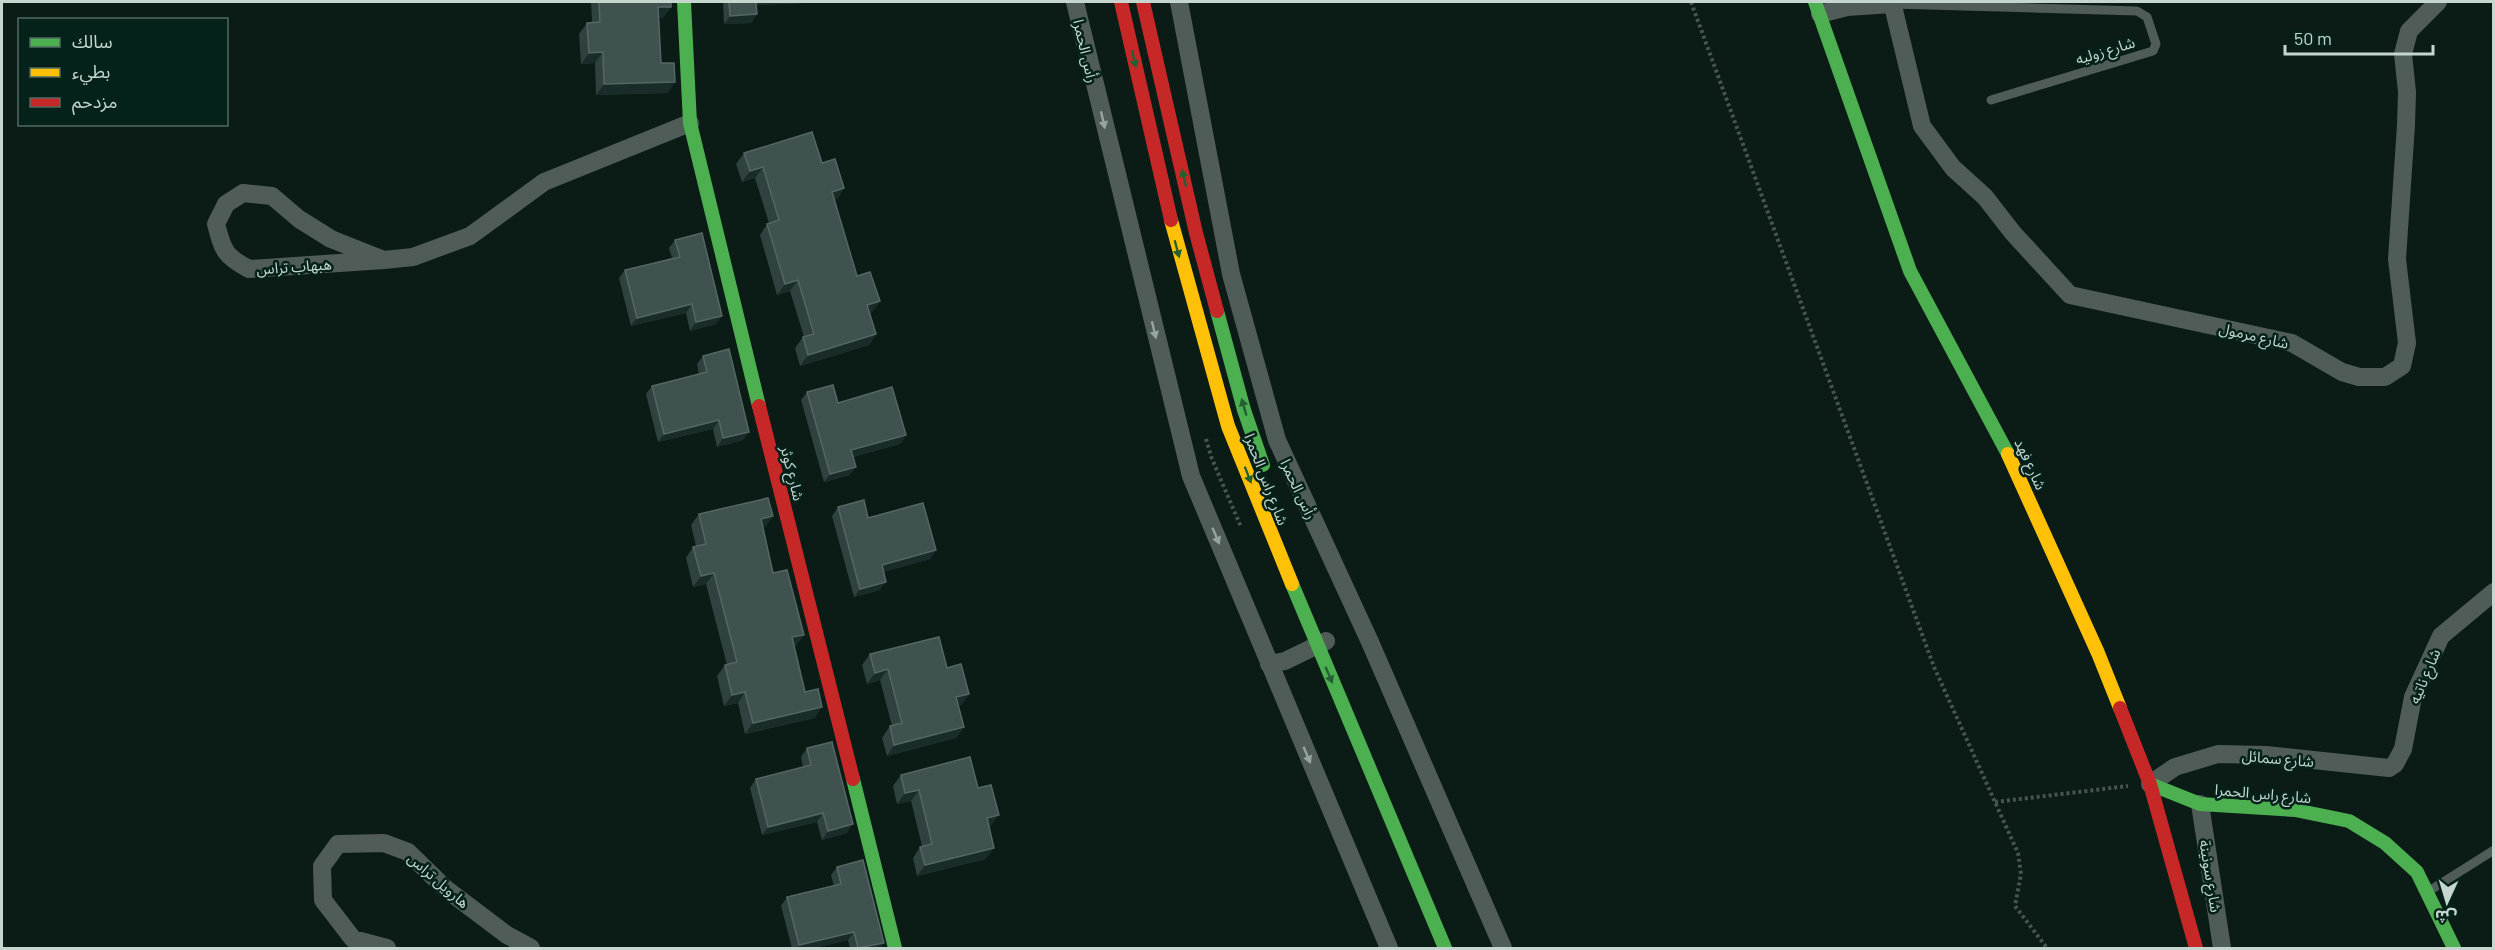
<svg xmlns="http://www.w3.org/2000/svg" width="2495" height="950" font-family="Barlow,'Noto Sans Arabic',sans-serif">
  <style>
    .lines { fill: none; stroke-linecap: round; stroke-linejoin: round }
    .path { stroke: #475450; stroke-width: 4; stroke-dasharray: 3 3; stroke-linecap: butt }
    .lane { stroke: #505c57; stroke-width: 9 }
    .street { stroke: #505c57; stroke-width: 18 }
    .fast { stroke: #4caf50; stroke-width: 14 }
    .slow { stroke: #ffc107; stroke-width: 14 }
    .jam { stroke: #c62828; stroke-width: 14 }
    .wall { fill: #2f4240 }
    .shaded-wall { fill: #1a2c29 }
    .building { fill: #3f524f; stroke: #546763; stroke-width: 1.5 }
    .oneway { fill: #246132 }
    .oneway2 { fill: #96a59f }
    .labels { text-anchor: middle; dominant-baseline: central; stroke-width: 5; stroke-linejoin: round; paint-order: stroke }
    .street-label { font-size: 15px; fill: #c5d6cf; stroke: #042219 }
  </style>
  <rect width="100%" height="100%" fill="#0b1b16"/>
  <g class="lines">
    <path class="path" d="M1691 2 1934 667 2018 853 2021 874 2015 906 2047 948
      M1206 439 1212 459 1241 527
      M1995 802 2128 786"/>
    <path class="lane" d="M1892 4 2137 11 2147 17 2156 44 2153 51 1991 100
      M2429 891 2494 850"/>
    <path class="street" d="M1075 2 1191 476 1389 948
      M1179 2 1231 274 1277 440 1370 642 1503 948
      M1892 2 1922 126 1953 168 1985 197 2013 233 2070 295 2292 343 2342 372 2359 377H2385L2402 366 2407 343 2397 259 2406 125 2407 92 2403 54 2409 31 2438 2
      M1820 14 1847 7 1892 4
      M384 260 249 269C224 256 223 250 216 224L226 204 243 193 272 196 299 219 331 239 384 260 413 257 470 236 544 182 690 123
      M1269 664 1285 661 1326 641
      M2150 784 2175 767 2218 754 2266 755 2389 768 2395 764 2403 749 2413 697 2441 636 2494 592
      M2200 804 2222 948
      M387 948 353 939 323 900 322 866 338 844 384 843 408 852 446 889 507 935 531 948"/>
    <path class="fast" d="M684 2 690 123 759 406
      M1815 2 1910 271 2008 454
      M1217 311 1244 410 1263 465
      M1292 584 1445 948
      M853 779 895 948
      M2150 784 2200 804 2295 810 2349 821 2385 843 2417 872 2454 948"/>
    <path class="slow" d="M1171 220 1228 426 1292 584
      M2008 454 2098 653 2120 708"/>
    <path class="jam" d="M1121 2 1171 220
      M1143 2 1196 233 1217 311
      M759 406 853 779
      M2120 708 2150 784 2196 948"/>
  </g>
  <path class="wall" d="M591 2H671V7L663 18H659L661 63 668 93 596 95 595 63 581 64 579 34 587 23 592 22Z
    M723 2H807L806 3 756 5 757 14 751 23 724 24Z
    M744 153 822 163 844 188 837 199 834 200 857 276 880 301 872 312 870 313 876 334 869 345 800 366 795 348 803 337H804L790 291 777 295 760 235 767 224 769 223 755 178 742 182 736 164Z
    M675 240 722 316 716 324 690 331 686 313 631 326 619 278 625 270 672 258 669 248Z
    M703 356 749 432 743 440 717 447 713 429 658 442 646 394 652 386 699 374 697 364Z
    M807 392 838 403 906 435 900 444 853 457 850 475 824 482 801 400Z
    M838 507 868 518 936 550 930 559 883 572 880 590 854 597 832 516Z
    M699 514 773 516 765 527 763 528 773 573 796 646H794L805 692 815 718 745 734 738 703 724 706 717 676 725 665H727L706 584 693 587 686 558 693 547 696 546 691 525Z
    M870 654 947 668 969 694 961 705H958L964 727 956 738 887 756 882 738 890 726H892L880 680 867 684 862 665Z
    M807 748 847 833 822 840 817 822 762 835 750 788 756 779 803 767 801 757Z
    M901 775 978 788 991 826H989L986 859 917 876 913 858 920 847 922 846 911 801 897 804 893 786Z
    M837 867 880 948H850L848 940 814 948H792L781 906 787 897 834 886 831 875Z"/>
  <path class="shaded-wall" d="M753 2H807L806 3 750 5Z
    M658 7H671L663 18 651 19Z
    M757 14 751 23 724 24 730 16Z
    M603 52 595 63 581 64 589 53Z
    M675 82 668 93 596 95 604 84Z
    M763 167 755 178 742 182 750 171Z
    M844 188 837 199 824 203 832 192Z
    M798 280 790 291 777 295 785 284Z
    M880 301 872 312 860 316 867 305Z
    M692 304 686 313 631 326 637 318Z
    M722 316 716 324 690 331 696 322Z
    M876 334 869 345 800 366 808 355Z
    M719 420 713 429 658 442 664 434Z
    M749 432 743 440 717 447 723 438Z
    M906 435 900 444 845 459 851 450Z
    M856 467 850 475 824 482 830 474Z
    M773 516 765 527 753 530 761 519Z
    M936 550 930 559 876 574 882 565Z
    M714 573 706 584 693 587 701 576Z
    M886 582 880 590 854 597 860 589Z
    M804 635 796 646 784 648 792 637Z
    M888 669 880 680 867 684 875 673Z
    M745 692 738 703 724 706 732 695Z
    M969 694 961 705 949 708 956 697Z
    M822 707 815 718 745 734 753 723Z
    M964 727 956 738 887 756 894 745Z
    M919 790 911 801 897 804 905 793Z
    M823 813 817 822 762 835 768 827Z
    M999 815 991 826 979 829 987 818Z
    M853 824 847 833 822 840 828 831Z
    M994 848 986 859 917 876 925 865Z
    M854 932 848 940 814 948H797L799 945Z
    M884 943 880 948H861Z"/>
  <path class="building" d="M599 2H671V7H658L661 63H674L675 82 604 84 603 52 589 53 587 23 600 22Z
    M729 2H756L757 14 730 16Z
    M812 132 822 163 835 159 844 188 832 192 857 276 870 272 880 301 867 305 876 334 808 355 803 337 814 334 798 280 785 284 767 224 779 220 763 167 750 171 744 153Z
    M702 233 722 316 696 322 692 304 637 318 625 270 680 257 675 240Z
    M729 349 749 432 723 438 719 420 664 434 652 386 707 372 703 356Z
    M833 385 838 403 892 387 906 435 851 450 856 467 830 474 807 392Z
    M768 498 773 516 761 519 773 573 787 570 804 635 792 637 805 692 818 689 822 707 753 723 745 692 732 695 725 665 737 662 714 573 701 576 693 547 706 544 699 514Z
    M864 500 868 518 923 503 936 550 882 565 886 582 860 589 838 507Z
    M939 637 947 668 961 664 969 694 956 697 964 727 894 745 890 726 902 723 888 669 875 673 870 654Z
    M832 742 853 824 828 831 823 813 768 827 756 779 811 765 807 748Z
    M970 757 978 788 991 785 999 815 987 818 994 848 925 865 920 847 932 844 919 790 905 793 901 775Z
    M863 860 884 943 858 948 854 932 799 945 787 897 841 884 837 867Z"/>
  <defs><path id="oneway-solid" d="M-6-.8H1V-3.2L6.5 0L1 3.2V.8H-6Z" transform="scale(1.5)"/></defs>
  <g class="oneway">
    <use href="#oneway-solid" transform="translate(1134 59) rotate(77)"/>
    <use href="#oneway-solid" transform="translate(1184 178) rotate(-103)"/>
    <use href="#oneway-solid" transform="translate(1177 249) rotate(75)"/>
    <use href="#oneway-solid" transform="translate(1244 407) rotate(-106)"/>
    <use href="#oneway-solid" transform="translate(1248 475) rotate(69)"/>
    <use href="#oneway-solid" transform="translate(1329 675) rotate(67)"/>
  </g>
  <g class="oneway2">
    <use href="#oneway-solid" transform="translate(1103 120) rotate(77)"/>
    <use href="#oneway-solid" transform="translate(1154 330) rotate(76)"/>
    <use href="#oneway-solid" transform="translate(1216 536) rotate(67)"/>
    <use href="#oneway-solid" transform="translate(1307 755) rotate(67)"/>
  </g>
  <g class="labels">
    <g class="street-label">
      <text transform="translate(2105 50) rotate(-17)">شارع زوليه</text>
      <text transform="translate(1086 51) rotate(77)">رأس الحمرا</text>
      <text transform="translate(294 266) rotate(-4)">هبهاب تراس</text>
      <text transform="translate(2254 335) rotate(13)">شارع مرمول</text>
      <text transform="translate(2031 464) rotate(65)">شارع فهد</text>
      <text transform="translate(793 473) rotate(76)">شارع كوثر</text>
      <text transform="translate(1267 479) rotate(69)">شارع راس الحمرا</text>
      <text transform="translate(1299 489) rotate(65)">رأس الحمرا</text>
      <text transform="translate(2424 676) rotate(-67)">شارع ناتيه</text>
      <text transform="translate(2278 758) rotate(5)">شارع سمائل</text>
      <text transform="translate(2263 793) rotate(5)">شارع راس الحمرا</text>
      <text transform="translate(2211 876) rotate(81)">شارع سونينة</text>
      <text transform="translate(439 880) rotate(41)">هارويل تراس</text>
    </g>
  </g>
  <rect width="2495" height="950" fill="none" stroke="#c5d6cf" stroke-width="6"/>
  <rect x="18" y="18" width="210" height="108" fill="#042219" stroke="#516a62" stroke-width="1.5"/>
  <rect x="30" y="38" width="30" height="9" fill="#4caf50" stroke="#516a62" stroke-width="1.5"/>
  <text x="72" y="48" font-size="18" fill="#c5d6cf">سالك</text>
  <rect x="30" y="68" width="30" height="9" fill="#ffc107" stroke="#516a62" stroke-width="1.5"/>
  <text x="72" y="78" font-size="18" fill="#c5d6cf">بطيء</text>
  <rect x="30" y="98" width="30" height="9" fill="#c62828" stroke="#516a62" stroke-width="1.5"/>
  <text x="72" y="108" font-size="18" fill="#c5d6cf">مزدحم</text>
  <g transform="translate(2447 902) rotate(184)" stroke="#042219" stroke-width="4.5" paint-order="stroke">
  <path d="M0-4.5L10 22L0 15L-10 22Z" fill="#c5d6cf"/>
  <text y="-9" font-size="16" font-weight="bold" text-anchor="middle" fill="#c5d6cf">ش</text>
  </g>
  <path d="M2285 45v9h148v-9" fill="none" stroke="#c5d6cf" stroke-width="3"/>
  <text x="2294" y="45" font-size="18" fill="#c5d6cf" stroke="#042219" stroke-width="4.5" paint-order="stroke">50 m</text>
</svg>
